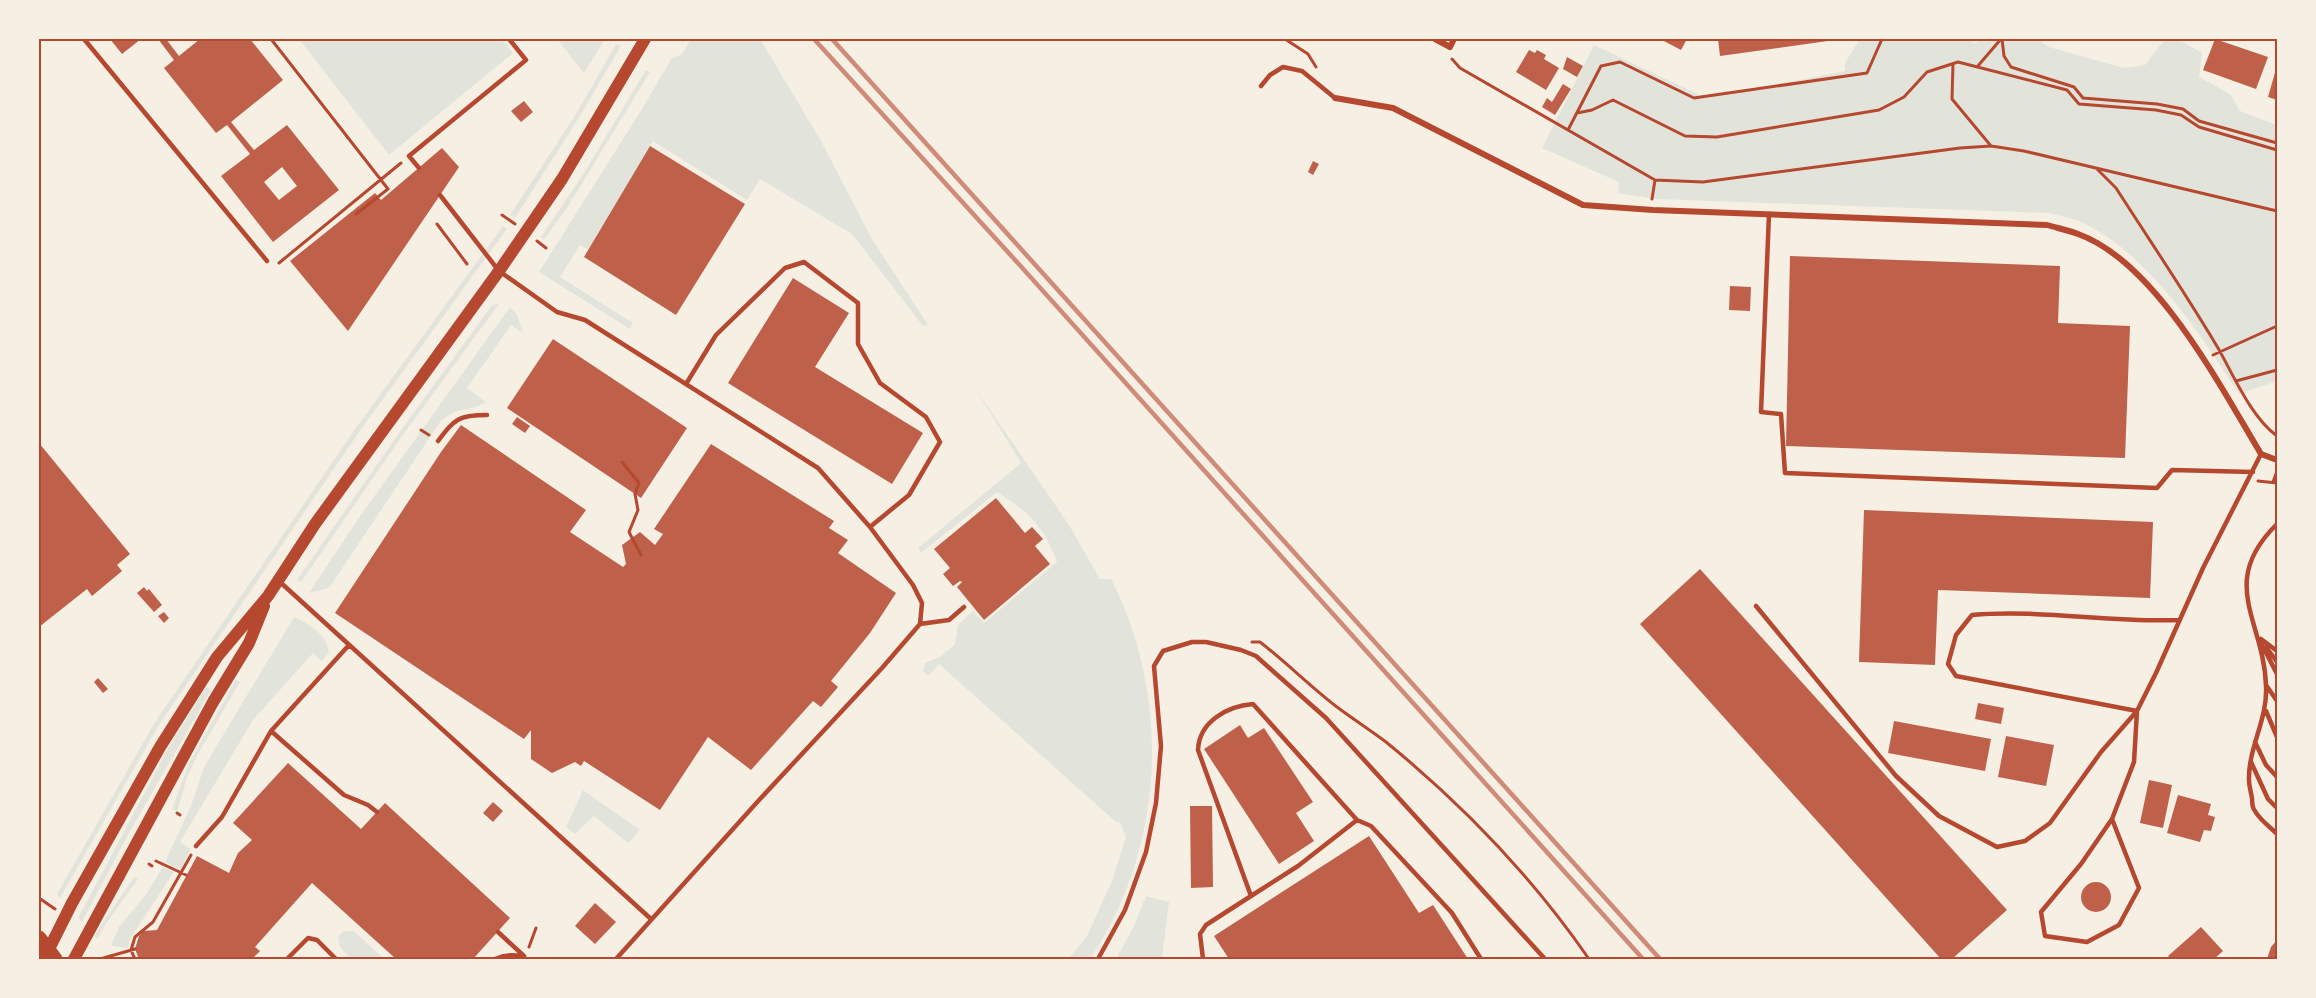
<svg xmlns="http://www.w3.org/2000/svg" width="2316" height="998" font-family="'Source Sans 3',sans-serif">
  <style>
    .green { fill: #e2e4dc }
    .building { fill: #bf614a; fill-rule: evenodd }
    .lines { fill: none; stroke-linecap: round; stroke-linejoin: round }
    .path { stroke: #b5482f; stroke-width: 3 }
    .service { stroke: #b5482f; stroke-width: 4.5 }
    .minor { stroke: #b5482f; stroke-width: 6 }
    .secondary { stroke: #b5482f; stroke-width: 12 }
    .primary { stroke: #b5482f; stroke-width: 15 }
    .rail { stroke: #cf8b77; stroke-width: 4.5 }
    .neatline { fill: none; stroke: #b5482f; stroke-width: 2 }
  </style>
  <rect width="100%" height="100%" fill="#f6efe4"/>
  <path class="green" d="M299 39H502L513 53 389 155Z
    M557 39H605L584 73Z
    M691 39H760L820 139 872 239 928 325 923 326 852 234 760 179 747 200 653 141 588 250 580 245 560 277 633 323 630 329 539 272 642 109 671 59 682 54Z
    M1860 39H1966L1976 44 1979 39H2038L2049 47 2124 68 2145 65 2165 39H2178L2202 53 2199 77 2230 94 2240 111 2274 124H2277V381L2239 394C2201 335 2149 255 2085 224 2074 218 2060 216 2049 213L1656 199 1618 193 1619 182 1542 148 1594 45 1706 98 1845 71V63Z
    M616 44 621 46 580 116 515 218 510 215 576 114Z
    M646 70 650 72 567 208 544 240 541 237 586 170Z
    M503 226 507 229 359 432 159 725 60 898 57 894 155 722 355 429Z
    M499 304 402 436 301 582 297 580 399 433 492 305Z
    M510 307 517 315 523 333 511 325 467 388 486 402C468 413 459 405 440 422L329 588 309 593 358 519Z
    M975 388 1069 525 1100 579H1111C1172 698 1165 848 1090 959H1068L1087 936 1112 881 1126 837 1120 822 1117 823 939 664 928 676 923 671 925 663 940 657 955 644 958 625 973 611 984 623 1057 562C1043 525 1030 513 997 492L921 553 918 548 1021 463Z
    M294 617C310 625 326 633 329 652L322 661 313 653 253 720 180 842 191 849 180 870 165 862 191 806 204 767Z
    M236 680 240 682 199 752 187 777 177 812 172 809 189 763Z
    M206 687 211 690 128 835 82 922 78 918 169 747Z
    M583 790 640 830 628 843 594 816 575 834 566 827Z
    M163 867 174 872 130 939 128 948 111 946 119 927 145 896Z
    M134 877 138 879 105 925 97 939 94 936Z
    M1146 896 1169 902 1162 959H1116L1133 928Z
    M344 931H354L384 959H351L340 947 338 937Z"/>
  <path class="building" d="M110 39H141L122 54Z
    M158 39H166L179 56 200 39H250L283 80 231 122 254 150 287 125 339 190 273 242 221 176 250 154 227 125 216 133 164 68 174 60ZM282 167 297 186 279 200 264 182Z
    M1660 39H1687L1681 50Z
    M1718 39H1834L1835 40 1720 56Z
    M2215 39 2268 57 2256 89 2203 70Z
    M1529 50 1535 53 1537 50 1546 55 1544 59 1559 68 1546 90 1516 72Z
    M1567 57 1583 66 1577 77 1563 69Z
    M2276 69H2277V100L2268 97Z
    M1563 84 1571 89 1555 115 1542 107 1547 98 1552 102Z
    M524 101 533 112 521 122 511 111Z
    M650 146 745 204 676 315 584 257Z
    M442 148 459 167 348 331 290 261 375 193 381 200Z
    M1313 161 1319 164 1313 175 1308 172Z
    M1790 256 2060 266 2058 323 2130 326 2125 458 1786 446Z
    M793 278 849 313 815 367 923 433 892 484 728 383Z
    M1730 286 1751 287 1750 311 1729 310Z
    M553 339 687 428 641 498 507 408Z
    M517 417 530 426 525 433 512 424Z
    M461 425 586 510 570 532 623 567 626 564 622 545 640 532 655 545 663 534 654 529 711 444 834 521 829 528 848 540 838 553 896 593 870 633 831 681 838 687 821 707 813 701 751 770 708 737 660 810 584 761 581 766 575 762 552 773 531 759V730L524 739 335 613 441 452Z
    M39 443 130 554 117 565 122 571 92 596 87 589 39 627Z
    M996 498 1025 533 1032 527 1043 539 1035 546 1050 564 984 620 957 587 962 582 960 581 953 586 943 574 950 568 934 549Z
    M1864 510 2153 522 2150 598 1938 590 1935 665 1859 662Z
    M1700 569 2007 910 1952 959H1941L1640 624Z
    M144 587 147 591 149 589 162 605 154 612 137 593Z
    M164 612 169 618 164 623 158 616Z
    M98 678 108 689 103 693 94 682Z
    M1978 703 2004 708 2001 724 1975 719Z
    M1894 721 1991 739 1985 771 1888 753Z
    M1240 725 1248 738 1264 728 1313 802 1296 813 1314 841 1279 864 1204 749Z
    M2006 736 2054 745 2046 786 1998 777Z
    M288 763 361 829 385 803 510 918 473 959H396L312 883 255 947 260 951 252 959H139L135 949 139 936 144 931 157 930 197 856 229 873 238 853 252 840 233 823Z
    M2149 780 2172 785 2163 828 2140 823Z
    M2178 795 2211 804 2208 815 2215 817 2211 831 2204 830 2200 842 2167 833Z
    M493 802 503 811 493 822 483 813Z
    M1190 806H1212L1213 887 1191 888Z
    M1369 836 1419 913 1433 905 1468 959H1229L1214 936Z
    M2081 897a15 15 0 1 1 30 0a15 15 0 1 1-30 0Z
    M595 903 616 922 595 944 575 926Z
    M2201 927 2223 951 2214 959H2171L2168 956Z
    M2277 940V959H2267L2271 947Z"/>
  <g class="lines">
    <path class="path" d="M271 39 388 189 356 214
      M1285 39 1308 54 1316 67
      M2002 39 2004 56 2011 67 2074 87 2083 98 2157 104 2183 109 2199 121 2277 143
      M1452 59 1460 68 1655 180 1652 199
      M1953 64 1952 99 1991 146
      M1977 67 2001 39
      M1577 113 1592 110 1613 100 1685 136 1717 137 1879 110 1904 97 1927 72 1958 62 2067 90 2079 104 2156 110 2181 115 2199 127 2277 150
      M1568 130 1601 66 1620 62 1694 98 1867 73 1882 39
      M2097 169 2116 188C2150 241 2186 294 2218 348 2234 376 2251 417 2277 436
      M1655 180 1703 182 1960 148 1991 146 2024 151 2277 211
      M502 215 515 224
      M437 224 467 264
      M537 241 546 248
      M279 263 401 163
      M2213 355 2277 326
      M2236 381 2277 370
      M421 430 429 435
      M622 462 639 483 635 494 638 510 629 532 641 555
      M2258 481 2277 483
      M2273 482 2277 471
      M1252 642H1260C1287 663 1311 687 1337 707 1353 719 1370 730 1386 742 1462 804 1533 878 1589 959
      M177 813 180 815
      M156 861 186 875
      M149 864 152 866
      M39 898 55 909
      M529 947 536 928
      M100 959 135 949
      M135 959 131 950 135 937 153 922 191 855"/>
    <path class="service" d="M84 39 267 261
      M1261 86 1270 75 1283 67 1302 71 1335 98
      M419 168 409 156 526 60 509 39
      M440 195 499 271 557 312 585 320 818 468 870 527 913 585 922 603 920 624 882 668 760 799 616 959
      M1769 214 1761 412 1781 414 1785 473 2157 488 2172 470 2253 472
      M686 384 716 335 785 268 804 262 858 303V344L880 383 926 417 940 442 909 495 870 527
      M438 441C455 419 458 415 487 415
      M2277 524C2217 583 2264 620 2266 686 2268 719 2248 748 2249 780 2249 786 2251 792 2252 798 2252 802 2252 808 2255 811 2260 820 2270 827 2277 834
      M280 582 651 919
      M1756 606 1896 776 1939 816 1997 847 2025 841 2050 823 2101 752 2137 711 2156 673 2203 568 2261 454
      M920 624 949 620 964 607
      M2261 639 2277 651
      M2261 643 2277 674
      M2266 647 2277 662
      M2266 685 2277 701
      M2137 711 1956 676 1948 664 1956 635 1972 615C2041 609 2111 623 2180 620
      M2266 711 2277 737
      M271 731 344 795 368 805 377 812
      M2255 742 2266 765 2277 777
      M2251 762 2268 799 2277 808
      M2112 819 2139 888 2119 925 2087 942 2045 936 2041 912 2081 864 2112 819 2134 762 2137 711
      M1357 820 1298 866 1251 896 1198 750C1199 722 1227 706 1253 704L1357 820 1371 826 1452 913 1481 959
      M196 846 222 817 271 731 349 645
      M498 932 524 956
      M287 959 308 938 317 940 336 959
      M495 959C504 955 518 953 526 959
      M1098 959 1125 910 1146 852 1156 803 1161 746 1154 666 1163 651 1192 642H1206L1241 650 1256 656 1326 718 1545 959
      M1203 959 1200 934 1206 925 1251 896"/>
    <path class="minor" d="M1435 39 1450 47 1454 39
      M1335 98 1393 108 1583 205 1653 210 2047 225C2057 228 2068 230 2078 234 2156 262 2220 386 2261 454L2277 460"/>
    <path class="secondary" d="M44 959 72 903 160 747 217 657 268 596 315 524 499 271 562 179 645 39
      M74 959 213 702 249 643 264 606"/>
    <path class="primary" d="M39 938 55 959"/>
    <path class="rail" d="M814 39 1016 261 1643 959
      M832 39 1660 959"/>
  </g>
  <rect width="2316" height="998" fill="none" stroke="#f6efe4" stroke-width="81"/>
  <rect x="40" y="40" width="2236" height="918" class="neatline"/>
</svg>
